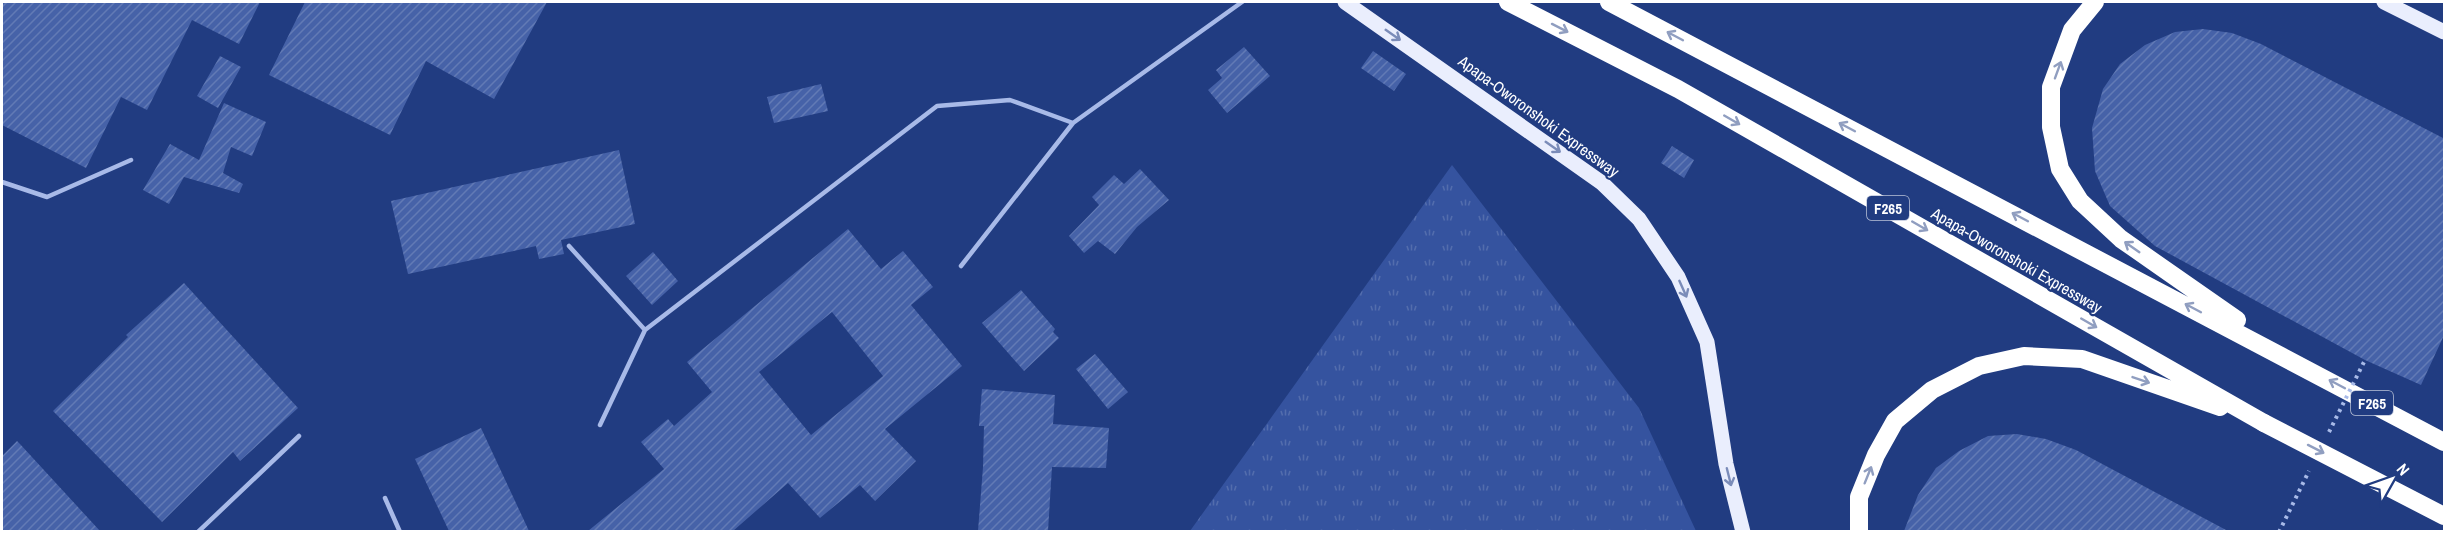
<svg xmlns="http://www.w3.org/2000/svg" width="2446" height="533" font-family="'Archivo Narrow',sans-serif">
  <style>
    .grass { fill: url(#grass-tufts) }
    .building { fill: url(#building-hatch); fill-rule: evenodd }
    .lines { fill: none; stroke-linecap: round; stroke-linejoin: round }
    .lane { stroke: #a8bae8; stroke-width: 4.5 }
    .primary { stroke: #eaeefd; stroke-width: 15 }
    .highway { stroke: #fff; stroke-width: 18 }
    .path-bridge { stroke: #a8bae8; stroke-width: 4; stroke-dasharray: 3 4.5; stroke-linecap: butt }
    .highway-bridge { stroke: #fff; stroke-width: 18 }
    .oneway { stroke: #909ec0 }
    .oneway2 { stroke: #7b8cb9 }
    .labels { text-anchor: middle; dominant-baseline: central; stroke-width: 4.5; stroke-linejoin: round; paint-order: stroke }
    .shield { fill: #213c81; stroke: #bcc4d9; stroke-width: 1.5 }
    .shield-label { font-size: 15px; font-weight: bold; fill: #fff }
    .street-label { font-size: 16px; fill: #fff; stroke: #213c81 }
  </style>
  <defs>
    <pattern id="grass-tufts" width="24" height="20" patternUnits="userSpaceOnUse" patternTransform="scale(1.5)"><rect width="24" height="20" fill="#35539f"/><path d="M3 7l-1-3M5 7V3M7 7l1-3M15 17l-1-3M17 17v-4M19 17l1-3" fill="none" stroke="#536dad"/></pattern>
    <pattern id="building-hatch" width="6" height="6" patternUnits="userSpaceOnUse" patternTransform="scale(1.5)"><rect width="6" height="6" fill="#4662a8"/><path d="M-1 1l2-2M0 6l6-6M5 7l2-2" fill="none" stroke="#627ab5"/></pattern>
  </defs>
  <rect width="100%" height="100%" fill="#213c81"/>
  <path class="grass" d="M1452 165 1639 408 1696 531H1190Z"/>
  <path class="building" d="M2 2H260L239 44 192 20 147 110 121 97 86 168 2 125Z
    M305 2H547L494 99 426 61 390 135 269 75Z
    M2203 29 2232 33 2261 44 2445 139V333L2421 385 2365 360 2155 246 2110 206 2095 171 2092 128 2103 89 2120 64 2145 45 2175 32Z
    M1244 47 1270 76 1227 113 1208 90 1222 78 1216 70Z
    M1373 51 1406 74 1394 91 1361 68Z
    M220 56 241 67 218 108 197 96Z
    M821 84 828 111 774 123 767 97Z
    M224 103 266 122 252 156 231 147 223 173 243 184 239 193 184 177 169 204 143 190 170 144 199 160Z
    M1672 146 1694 160 1684 178 1661 163Z
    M619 150 635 224 561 240 564 254 539 259 536 246 408 274 391 201Z
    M1140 169 1169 200 1137 227 1115 254 1098 241 1084 253 1069 236 1099 205 1092 197 1114 175 1124 184Z
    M848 229 881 269 903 251 933 287 911 305 962 366 885 429 916 461 875 501 860 485 820 518 788 483 733 531H588L664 469 641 442 668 419 674 426 712 392 687 362ZM832 312 883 376 811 435 759 372Z
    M653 252 678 281 652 305 626 276Z
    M184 283 298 408 240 461 233 452 162 522 53 411 128 337 126 335Z
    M1021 290 1055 329 1053 332 1059 338 1024 371 982 323Z
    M1095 354 1128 392 1108 409 1076 369Z
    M982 389 1055 395 1053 424 1109 428 1106 468 1052 467 1048 531H978L983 467 984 426H979Z
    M481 428 529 531H449L415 459Z
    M2017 434 2046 439 2076 450 2228 531H1904L1918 495 1936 468 1959 451 1988 436Z
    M17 441 20 444 100 531H2V456Z"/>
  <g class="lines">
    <path class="lane" d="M2 182 47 197 131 160
      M569 246 645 330
      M961 266 1073 123
      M600 425 645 330 937 106 1010 100 1073 123 1242 2
      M385 498 400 532
      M198 532 299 436"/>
    <path class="primary" d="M1345 2 1602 183 1639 219 1678 277 1707 342 1726 464 1743 532
      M2384 2 2444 32"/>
    <path class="highway" d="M1508 2 1678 89 2264 423
      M1609 2 2444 442
      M2095 2 2072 30 2051 87V127L2060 169 2080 201 2121 239 2237 320
      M1859 532V497L1876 455 1895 421 1932 390 1979 366 2024 356 2082 359 2220 407"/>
    <path class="path-bridge" d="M2329 432 2365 360
      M2279 532 2309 471"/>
    <path class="highway-bridge" d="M2264 423 2444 516"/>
  </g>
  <defs><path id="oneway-shaft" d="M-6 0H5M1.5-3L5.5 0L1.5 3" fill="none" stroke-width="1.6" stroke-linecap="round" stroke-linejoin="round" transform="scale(1.5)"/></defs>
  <g class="oneway">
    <use href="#oneway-shaft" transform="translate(1560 28) rotate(27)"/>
    <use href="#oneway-shaft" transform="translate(1675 36) rotate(-152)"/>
    <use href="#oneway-shaft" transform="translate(2058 70) rotate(-70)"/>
    <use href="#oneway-shaft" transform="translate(1732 120) rotate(30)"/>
    <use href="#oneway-shaft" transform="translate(1847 127) rotate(-152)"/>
    <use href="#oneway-shaft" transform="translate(2020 217) rotate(-152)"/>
    <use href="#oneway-shaft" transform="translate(1920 226) rotate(30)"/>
    <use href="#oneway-shaft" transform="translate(2132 247) rotate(-145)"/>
    <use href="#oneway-shaft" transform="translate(2193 308) rotate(-152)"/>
    <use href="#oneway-shaft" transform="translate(2089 323) rotate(30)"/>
    <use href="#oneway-shaft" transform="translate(2141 380) rotate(19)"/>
    <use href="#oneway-shaft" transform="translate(2337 384) rotate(-152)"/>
    <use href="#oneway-shaft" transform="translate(2316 449) rotate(27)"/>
    <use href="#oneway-shaft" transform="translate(1868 475) rotate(-68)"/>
  </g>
  <g class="oneway2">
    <use href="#oneway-shaft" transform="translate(1393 35) rotate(35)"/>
    <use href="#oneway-shaft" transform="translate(1553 147) rotate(35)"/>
    <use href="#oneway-shaft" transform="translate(1683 289) rotate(66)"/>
    <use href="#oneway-shaft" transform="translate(1729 477) rotate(76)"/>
  </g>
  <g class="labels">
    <g class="shield">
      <rect x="1867" y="196" width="42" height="24" rx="4.5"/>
      <rect x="2351" y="391" width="42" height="24" rx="4.5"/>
    </g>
    <g class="shield-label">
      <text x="1888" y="208">F265</text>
      <text x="2372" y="403">F265</text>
    </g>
    <g class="street-label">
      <text transform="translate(1539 116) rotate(36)">Apapa-Oworonshoki Expressway</text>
      <text transform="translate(2017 260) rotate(30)">Apapa-Oworonshoki Expressway</text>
    </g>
  </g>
  <rect width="2446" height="533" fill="none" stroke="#ffffff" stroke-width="6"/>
  <g transform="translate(2392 479) rotate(50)" stroke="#213c81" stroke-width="4.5" paint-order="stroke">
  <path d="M0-4.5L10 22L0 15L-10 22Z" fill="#ffffff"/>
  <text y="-9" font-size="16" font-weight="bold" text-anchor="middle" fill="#ffffff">N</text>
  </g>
</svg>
